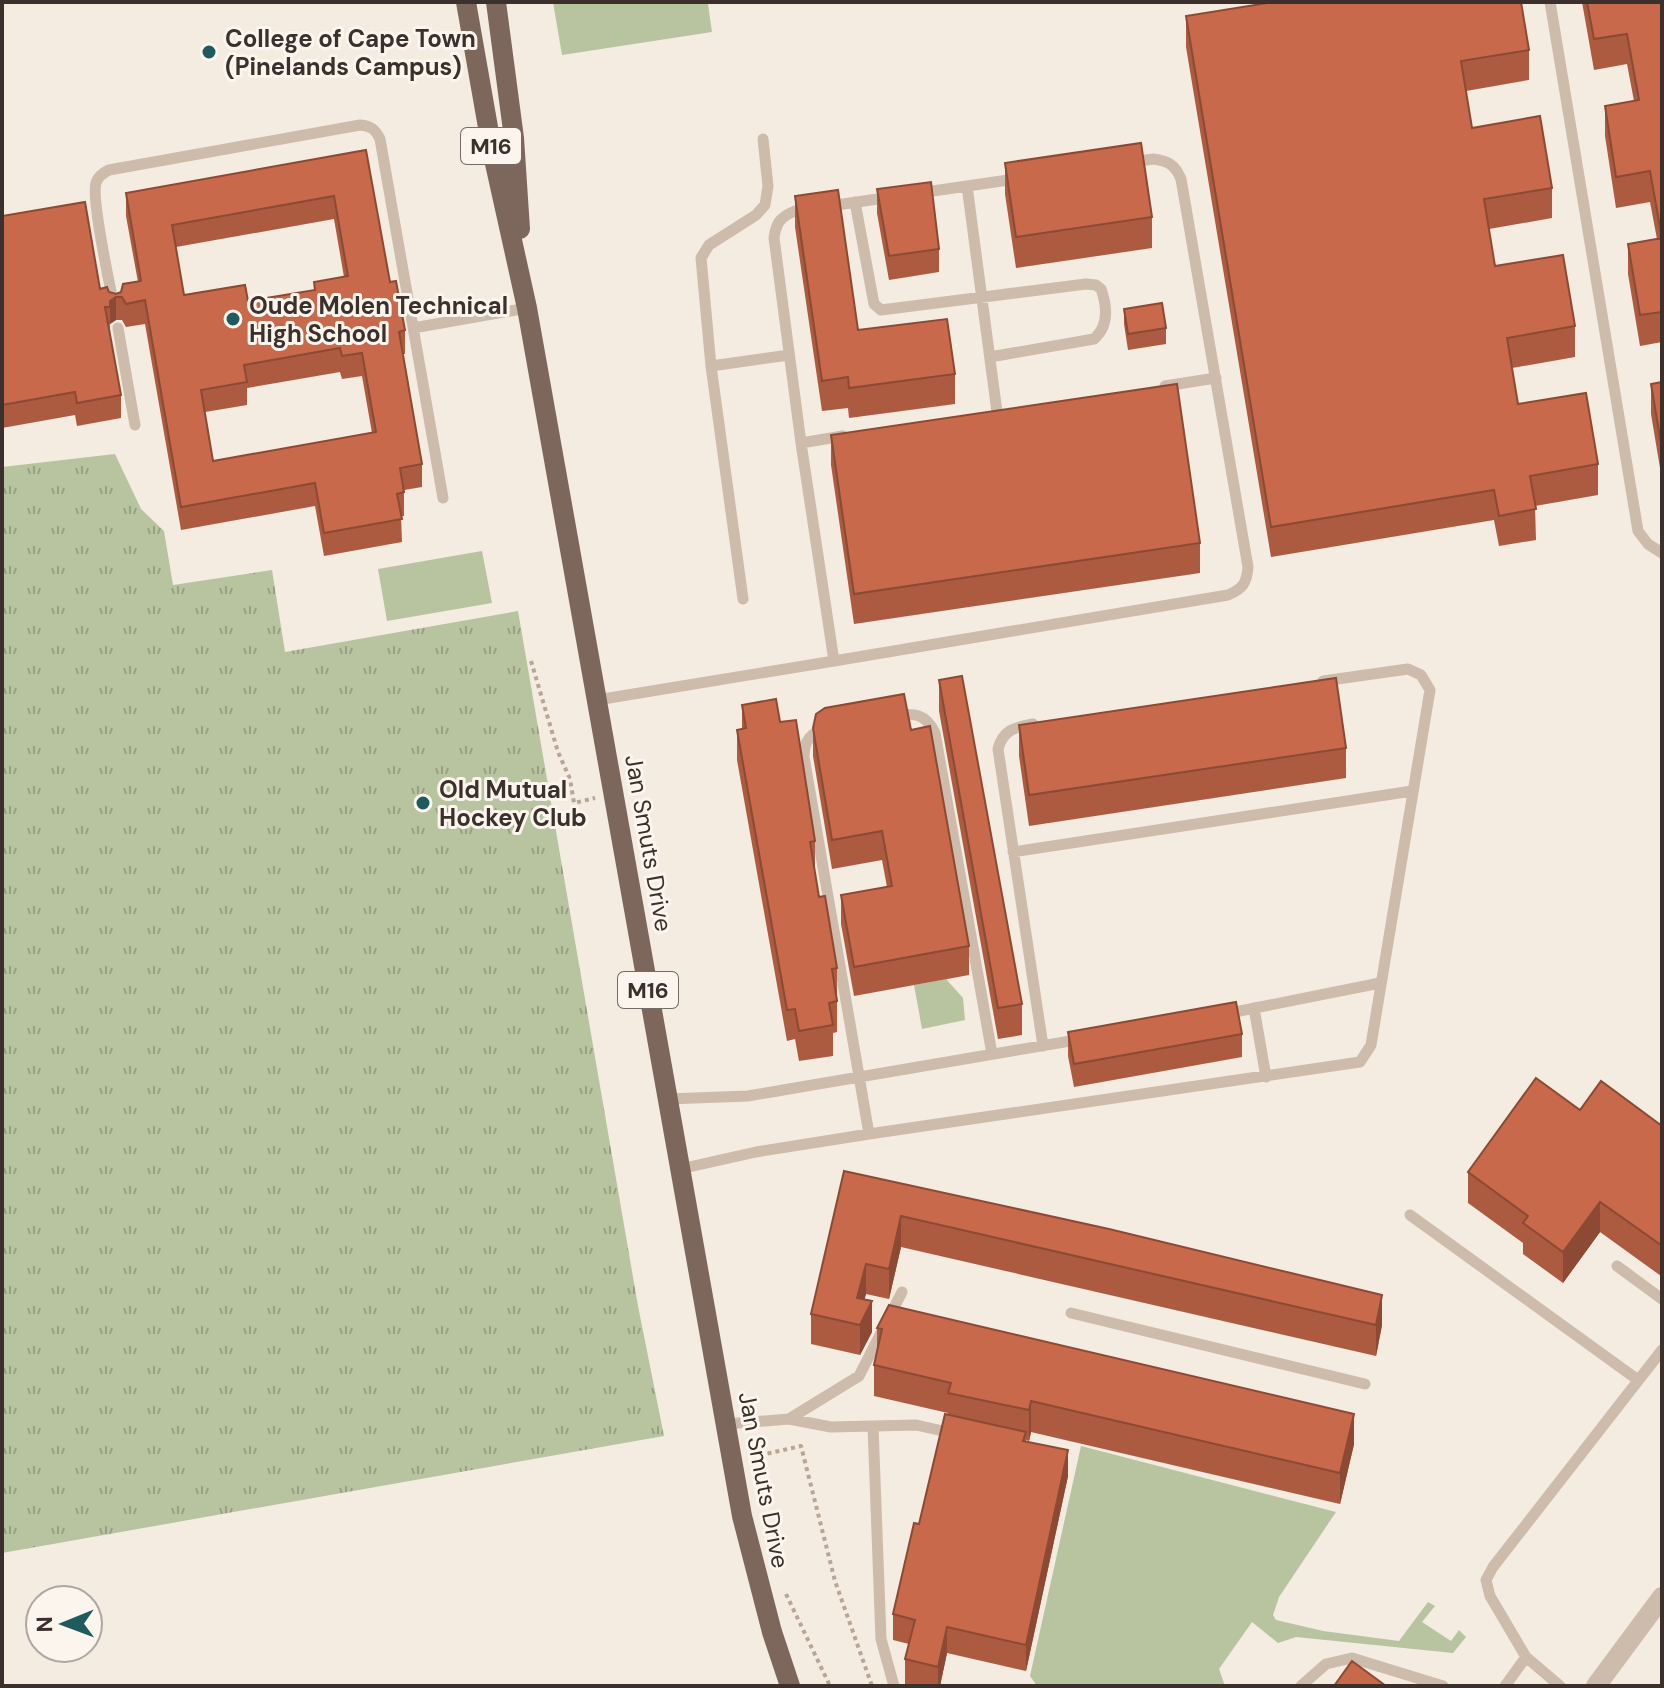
<svg xmlns="http://www.w3.org/2000/svg" width="1664" height="1688" font-family="'DM Sans',sans-serif">
  <style>
    .grass { fill: #b8c4a0 }
    .park { fill: url(#park-tufts) }
    .lines { fill: none; stroke-linecap: round; stroke-linejoin: round }
    .path { stroke: #b9a596; stroke-width: 4; stroke-dasharray: 4 4; stroke-linecap: butt }
    .service { stroke: #cdbbac; stroke-width: 11 }
    .tertiary { stroke: #cdbbac; stroke-width: 20 }
    .primary { stroke: #7d675c; stroke-width: 20 }
    .wall { fill: #ac5a40; fill-rule: evenodd }
    .shaded-wall { fill: #8c4a34 }
    .building { fill: #c8694b; stroke: #8c4a34; stroke-width: 2; fill-rule: evenodd }
    .poi-dot { fill: #1f5a5e; stroke: #fbf5ee; stroke-width: 3 }
    .labels { text-anchor: middle; dominant-baseline: central; stroke-width: 6; stroke-linejoin: round; paint-order: stroke }
    .shield { fill: #fbf5ee; stroke: #756b66; stroke-width: 2 }
    .shield-label { font-size: 22px; font-weight: bold; fill: #3b302b }
    .poi-label { font-size: 24px; font-weight: bold; fill: #3b302b; stroke: #fbf5ee; text-anchor: start }
    .street-label { font-size: 24px; fill: #3b302b; stroke: #fbf5ee }
  </style>
  <defs>
    <pattern id="park-tufts" width="24" height="20" patternUnits="userSpaceOnUse" patternTransform="scale(2)"><rect width="24" height="20" fill="#b8c4a0"/><path d="M3 7l-1-3M5 7V3M7 7l1-3M15 17l-1-3M17 17v-4M19 17l1-3" fill="none" stroke="#97a083"/></pattern>
  </defs>
  <rect width="100%" height="100%" fill="#f4ebe1"/>
  <path class="grass" d="M553 2H719L708 4 712 32 562 55Z
    M482 551 492 603 387 621 378 569Z
    M946 979 963 998 965 1020 922 1029 914 985Z
    M1081 1446 1336 1512 1279 1597 1273 1615 1276 1620 1323 1631 1399 1641 1428 1602 1435 1606 1422 1622 1451 1641 1459 1630 1466 1637 1453 1653 1296 1637 1278 1643 1252 1622 1219 1669 1225 1686H1037L1030 1676Z"/>
  <path class="park" d="M115 454 141 509 164 531 173 585 272 570 285 652 518 611 638 1306 664 1436 2 1553V467Z"/>
  <g class="lines">
    <path class="path" d="M531 661 558 752 570 779 574 803 595 798
      M752 1457 801 1446 835 1581 872 1686
      M786 1594 830 1686"/>
    <path class="service" d="M1550 2 1638 531 1648 544 1662 553
      M1153 159C1169 161 1175 165 1181 179L1248 567C1247 582 1243 589 1228 595L834 661 801 443 774 238C776 223 780 217 795 211Z
      M967 186 997 412
      M855 202 874 304 881 310 1086 284 1096 285 1101 289C1107 306 1109 326 1094 339L990 357
      M114 307C110 285 91 199 96 183 98 176 103 173 109 170L360 125C371 126 375 129 380 139L443 498
      M118 328 135 425
      M413 328 527 308
      M711 366 701 258 709 245 756 215 765 205 768 186 763 139
      M1165 386 1216 378
      M801 443 843 436
      M743 599 711 366 789 355
      M597 700 834 661
      M894 716C914 712 926 714 935 733L992 1054
      M1033 724C1015 727 1003 730 998 749L1043 1046
      M826 728C810 733 804 741 804 757L869 1134
      M1013 852 1412 791
      M1254 1008 1266 1077
      M1225 1014 1380 983
      M667 1099 748 1096 1082 1039
      M680 1169 756 1152 869 1134 1360 1062 1371 1045 1430 690 1421 675 1408 669 1323 681
      M1410 1215 1638 1380
      M1617 1266 1662 1299
      M1071 1313 1365 1384
      M789 1419 859 1376 902 1292
      M726 1424 789 1419 831 1427 873 1426 881 1639 894 1686
      M873 1426 916 1425 952 1433
      M1526 1657 1490 1596 1486 1580 1493 1567 1662 1350
      M1301 1686 1326 1664 1352 1658 1443 1686
      M1505 1686 1526 1657 1560 1686"/>
    <path class="tertiary" d="M1596 1686 1662 1597"/>
    <path class="primary" d="M466 2 492 150 527 308 742 1516 772 1632 790 1686
      M496 2 514 138 520 229"/>
  </g>
  <path class="wall" d="M1582 2H1662V342L1640 346 1628 274V244L1657 239 1650 202 1616 208 1605 136V106L1634 101 1627 64 1594 70Z
    M1186 16 1529 50V80L1466 91 1472 128 1552 188V218L1489 229 1495 266 1575 326V357L1512 368 1518 404 1598 464V495L1535 506 1536 540 1499 546 1494 520 1271 557 1186 47Z
    M366 150 390 282 405 330V354H403L422 464V487L404 490V516H401L402 542 324 556 315 506 181 530 145 324 126 327 122 320H116L110 324 109 330 121 395V418L77 426 75 415 2 428V216L100 289 116 294 138 282 126 216V193ZM334 219 344 277 314 282V290L248 301 184 295 176 247ZM340 372 342 379 362 376 372 433 213 461 205 412 247 405V388Z
    M1005 163 1152 217V248L1016 268 1005 194Z
    M877 189 939 249V272L889 280 877 213Z
    M795 196 858 330 955 374V404L849 418 848 408 822 411 795 227Z
    M1124 309 1166 328V344L1128 350 1124 324Z
    M1662 382V480L1651 414V384Z
    M831 435 1200 543V573L854 624 831 465Z
    M939 680 1022 1004V1035L998 1039 939 711Z
    M742 705 780 722 815 841V872L819 897 837 968V1032L833 1033V1056L799 1061 795 1039 787 1041 737 760V730L742 729Z
    M1019 725 1346 748V778L1029 826 1019 756Z
    M813 728 911 730 969 946V975L854 996 841 924V895L887 887 882 860 832 869 813 756Z
    M1068 1032 1242 1034V1057L1074 1087 1068 1056Z
    M1662 1126 1661 1276 1600 1232 1563 1283 1523 1254V1243L1468 1203V1172Z
    M844 1171 1382 1325 1376 1356 901 1247 889 1299 866 1294 864 1299 872 1332 860 1355 811 1344V1314Z
    M877 1328 1354 1444 1340 1504 1031 1432 1029 1441 1026 1440V1441L1068 1476 1026 1671 947 1653 940 1686 905 1685V1659L909 1644 893 1640V1614L919 1524 948 1413 874 1396V1365L877 1350Z"/>
  <path class="shaded-wall" d="M116 297V320L110 324V330V301Z
    M1600 1202V1232L1563 1283V1252Z
    M901 1216V1247L889 1299V1269Z
    M1662 1243V1274L1661 1276V1245Z
    M866 1264V1294L858 1324 857 1298Z
    M1382 1295V1325L1376 1356V1325Z
    M872 1301V1332L860 1355V1325Z
    M1031 1401V1432L1029 1441V1410Z
    M1354 1414V1444L1340 1504V1473Z
    M1068 1450V1476L1026 1671V1645Z
    M947 1627V1653L940 1686H938V1667Z"/>
  <path class="building" d="M1274 2H1521L1529 50 1461 61 1472 128 1540 116 1552 188 1484 199 1495 266 1563 255 1575 326 1507 338 1518 404 1586 393 1598 464 1530 476 1536 509 1499 516 1494 490 1271 527 1186 16Z
    M1587 2H1662V312L1640 315 1628 244 1662 238 1650 171 1616 177 1605 106 1639 100 1627 34 1594 39Z
    M1141 143 1152 217 1016 237 1005 163Z
    M366 150 390 282 396 281 405 330 399 332 422 464 400 468 404 492 397 494 402 519 324 533 315 483 181 507 145 300 126 304 122 297H116L110 301V307H105L121 395 77 403 75 392 2 405V216L85 202 100 289 107 287 109 292 116 294 121 292 123 284 141 281 126 193ZM334 196 348 276 314 282 315 290 248 301 245 285 184 295 172 225ZM340 348 342 356 362 353 376 432 213 461 201 390 247 382 244 365Z
    M931 182 939 249 889 256 877 189Z
    M838 190 858 330 947 319 955 374 849 388 848 377 822 381 795 196Z
    M1162 303 1166 328 1128 334 1124 309Z
    M1662 382V449L1651 384Z
    M1177 384 1200 543 854 594 831 435Z
    M962 676 1022 1004 998 1008 939 680Z
    M1336 678 1346 748 1029 795 1019 725Z
    M904 694 911 730 930 726 969 946 854 967 841 895 892 886 882 831 832 840 813 728 816 714 825 708Z
    M776 699 780 722 796 720 815 841 810 842 819 897 825 896 837 968 832 969 837 1001 829 1003 833 1025 799 1031 795 1009 787 1010 737 730 746 728 742 705Z
    M1236 1002 1242 1034 1074 1064 1068 1032Z
    M1536 1078 1580 1110 1601 1081 1662 1126V1243L1661 1245 1600 1202 1563 1252 1523 1223 1528 1216 1468 1172Z
    M844 1171 1109 1229 1382 1295 1376 1325 901 1216 889 1269 866 1264 857 1298 872 1301 860 1325 811 1314Z
    M889 1305 1354 1414 1340 1473 1031 1401 1029 1410 948 1393 951 1383 874 1365 882 1329 877 1328Z
    M945 1414 1026 1432 1023 1441 1068 1450 1026 1645 947 1627 938 1667 905 1659 915 1620 893 1614 914 1523 919 1524Z
    M1352 1661 1386 1686H1334Z"/>
  <g class="poi-dot">
    <circle cx="209" cy="52" r="8"/>
    <circle cx="233" cy="319" r="8"/>
    <circle cx="423" cy="803" r="8"/>
  </g>
  <g class="labels">
    <g class="shield">
      <rect x="461" y="128" width="60" height="36" rx="6"/>
      <rect x="618" y="972" width="60" height="36" rx="6"/>
    </g>
    <g class="shield-label">
      <text x="491" y="146">M16</text>
      <text x="648" y="990">M16</text>
    </g>
    <g class="poi-label">
      <text x="225" y="38">College of Cape Town<tspan x="225" dy="28">(Pinelands Campus)</tspan></text>
      <text x="249" y="305">Oude Molen Technical<tspan x="249" dy="28">High School</tspan></text>
      <text x="439" y="789">Old Mutual<tspan x="439" dy="28">Hockey Club</tspan></text>
    </g>
    <g class="street-label">
      <text transform="translate(649 843) rotate(80)">Jan Smuts Drive</text>
      <text transform="translate(764 1480) rotate(79)">Jan Smuts Drive</text>
    </g>
  </g>
  <rect width="1664" height="1688" fill="none" stroke="#3b302b" stroke-width="8"/>
  <g transform="translate(64 1624) rotate(269)"><circle r="38" fill="#fbf5ee" stroke="#aea6a0" stroke-width="2"/>
  <path d="M0-6L14 30L0 20L-14 30Z" fill="#1f5a5e"/>
  <text y="-12" font-size="22" font-weight="bold" text-anchor="middle" fill="#3b302b">N</text>
  </g>
</svg>
